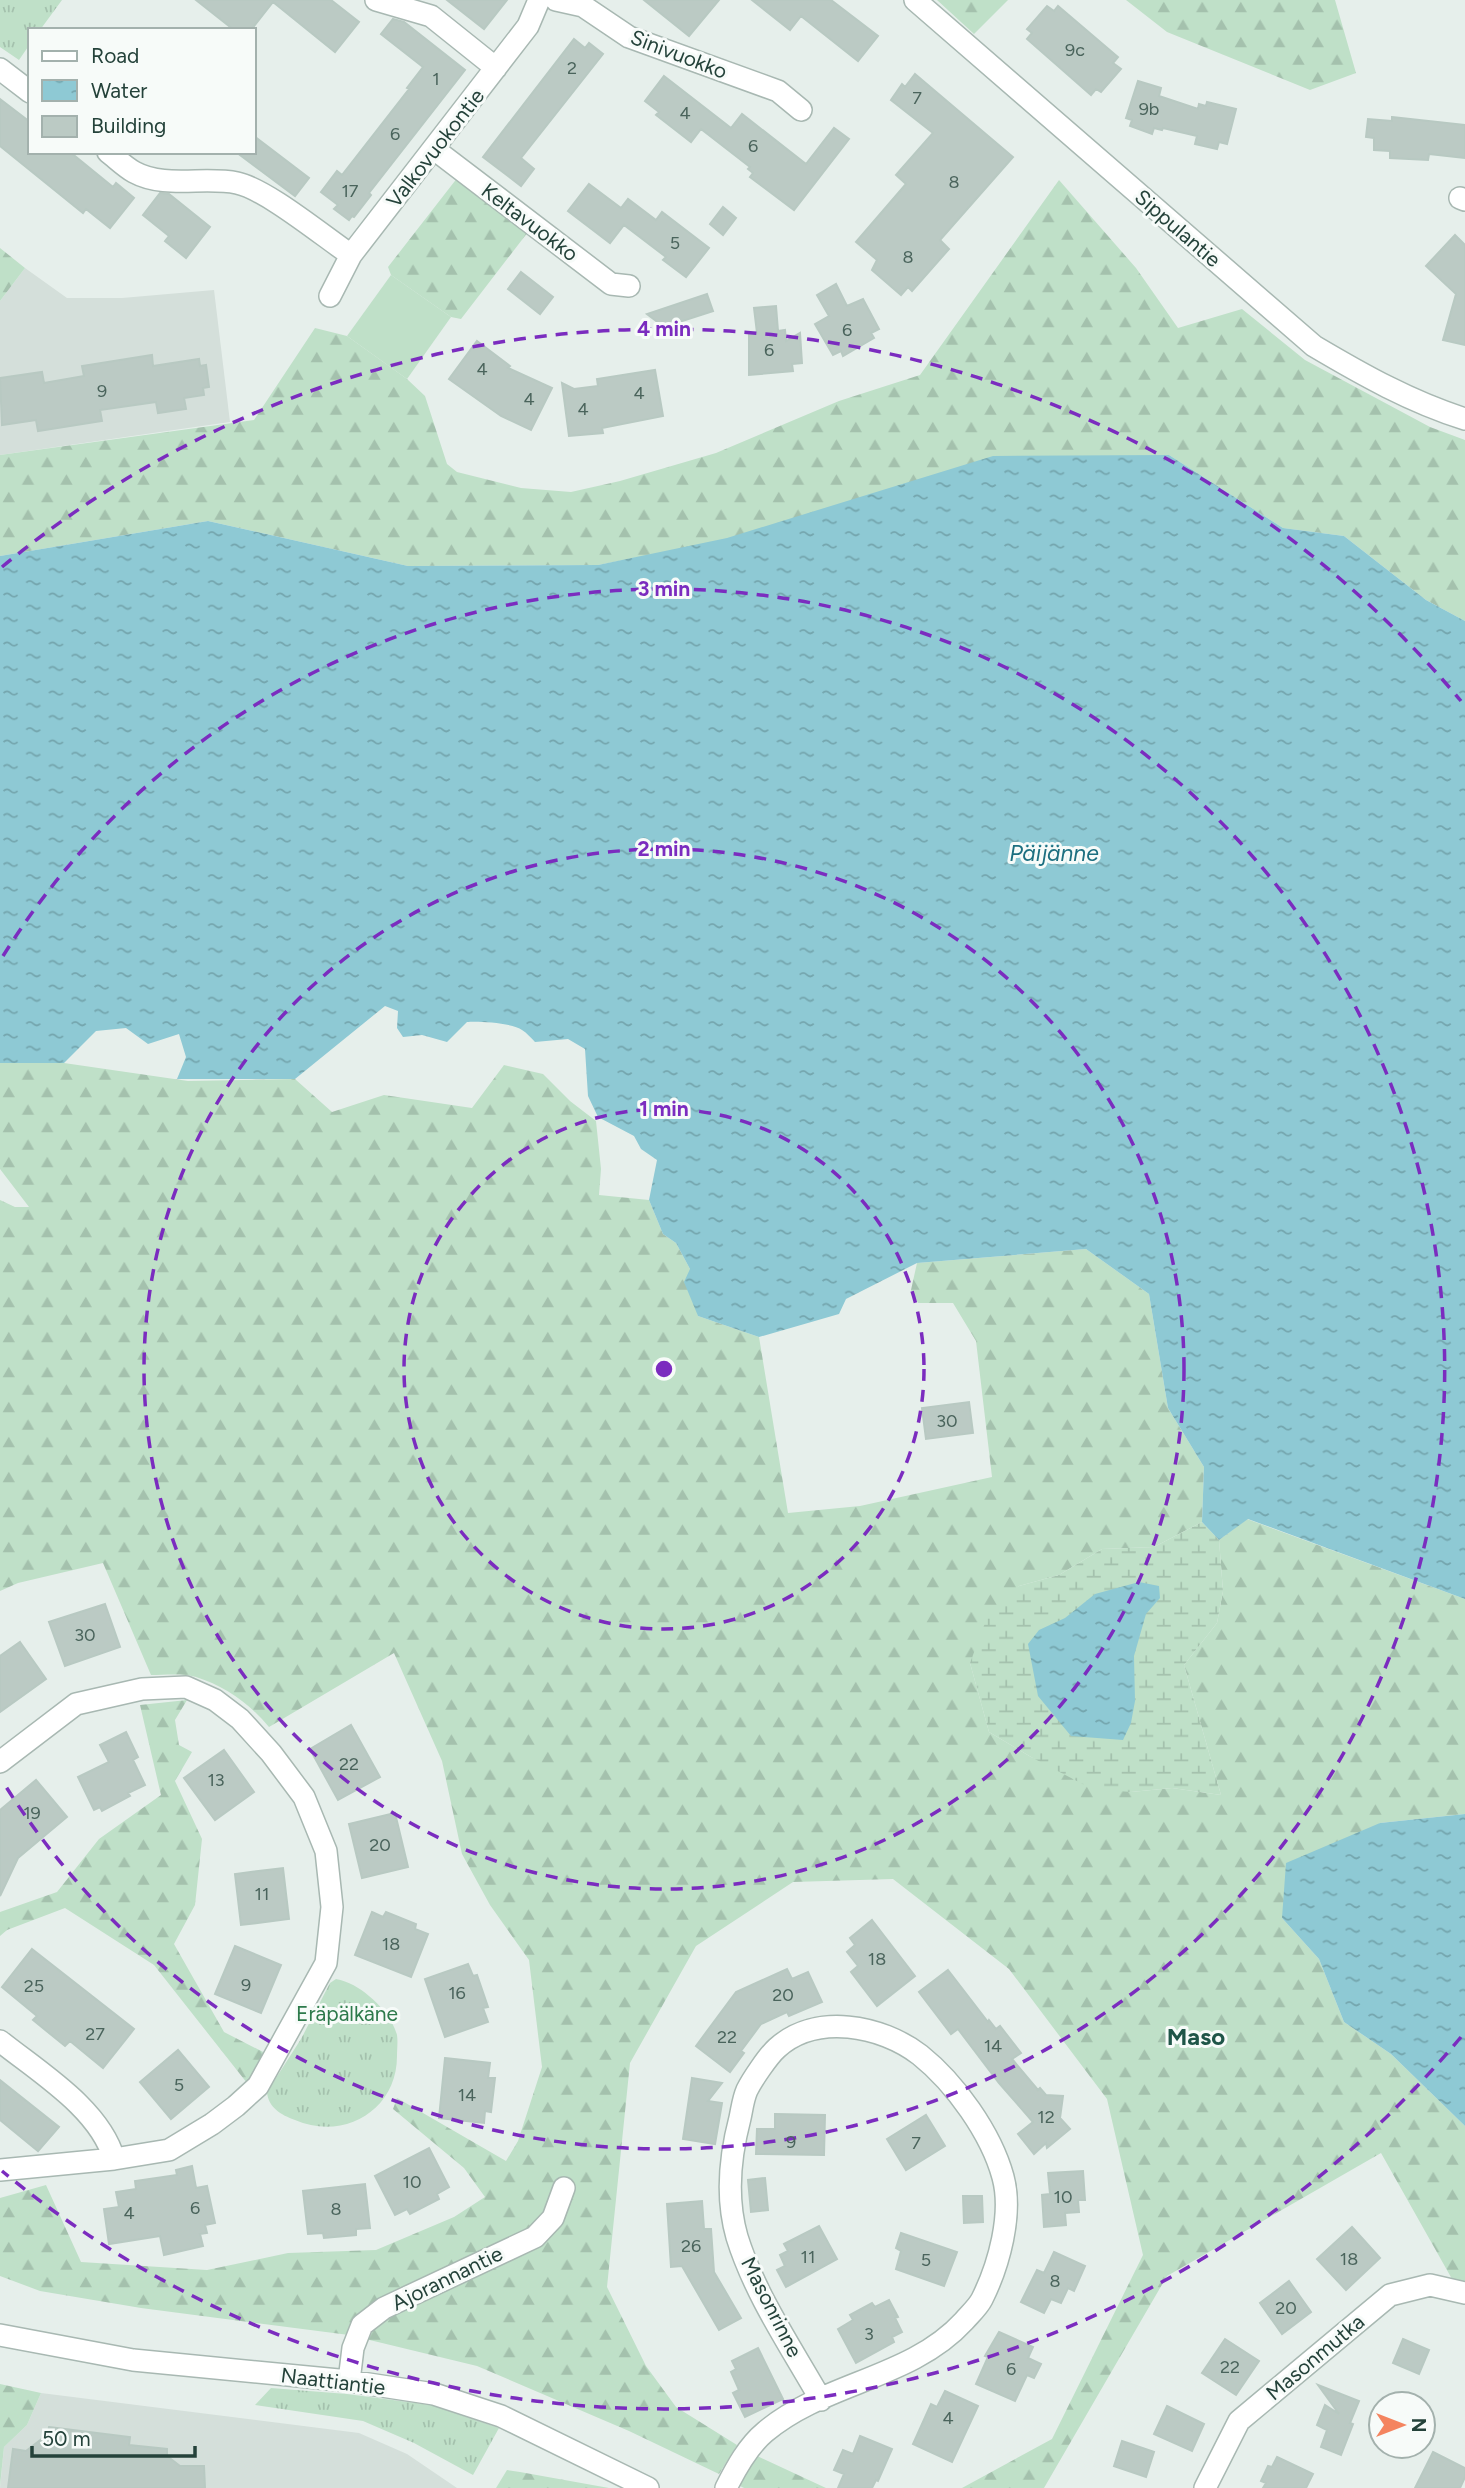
<svg xmlns="http://www.w3.org/2000/svg" width="1465" height="2488" font-family="Figtree,sans-serif">
  <style>
    .built { fill: #d4dfda }
    .grass { fill: url(#grass-tufts) }
    .forest { fill: url(#forest-firs) }
    .wetland { fill: url(#wetland-marsh) }
    .garden { fill: #bfe0c8 }
    .water { fill: url(#water-ripples) }
    .building { fill: #bbcac4; stroke: #b8c9c2; stroke-width: 2 }
    .lines { fill: none; stroke-linecap: round; stroke-linejoin: round }
    .minor-casing { stroke: #a8b8b2; stroke-width: 24 }
    .minor { stroke: #fff; stroke-width: 21 }
    .ring { fill: none; stroke: #7b2cbf; stroke-width: 3.5; stroke-dasharray: 12 9 }
    .labels { text-anchor: middle; dominant-baseline: central; stroke-width: 6; stroke-linejoin: round; paint-order: stroke }
    .number-label { font-size: 18px; fill: #4a645c }
    .street-label { font-size: 21px; fill: #24423a; stroke: #f7fbf9 }
    .park-label { font-size: 21px; fill: #2d7a4b; stroke: #f7fbf9 }
    .water-label { font-size: 23px; font-style: italic; fill: #1c6f80; stroke: #f7fbf9 }
    .quarter-label { font-size: 24px; font-weight: bold; fill: #1f5548; stroke: #f7fbf9 }
    .centre { fill: #7b2cbf; stroke: #f7fbf9; stroke-width: 3.5 }
    .ring-label { font-size: 21px; text-anchor: middle; font-weight: bold; fill: #7b2cbf; stroke: #f7fbf9; stroke-width: 6; stroke-linejoin: round; paint-order: stroke }
  </style>
  <defs>
    <pattern id="grass-tufts" width="24" height="20" patternUnits="userSpaceOnUse" patternTransform="scale(1.75)"><rect width="24" height="20" fill="#bfe0c8"/><path d="M3 7l-1-3M5 7V3M7 7l1-3M15 17l-1-3M17 17v-4M19 17l1-3" fill="none" stroke="#a4c1ad"/></pattern>
    <pattern id="forest-firs" width="22" height="20" patternUnits="userSpaceOnUse" patternTransform="scale(1.75)"><rect width="22" height="20" fill="#bfe0c8"/><path d="M5 1l3.5 6h-7zM16 11l3.5 6h-7z" fill="#a4c1ad"/></pattern>
    <pattern id="wetland-marsh" width="20" height="14" patternUnits="userSpaceOnUse" patternTransform="scale(1.75)"><rect width="20" height="14" fill="#bfe0c8"/><path d="M1 5h8M5 5V1M11 12h8M15 12V8" fill="none" stroke="#a4c1ad"/></pattern>
    <pattern id="water-ripples" width="26" height="14" patternUnits="userSpaceOnUse" patternTransform="scale(1.75)"><rect width="26" height="14" fill="#8ec9d4"/><path d="M2 4q2-2 4 0t4 0M15 11q2-2 4 0t4 0" fill="none" stroke="#74a5ad"/></pattern>
  </defs>
  <rect width="100%" height="100%" fill="#e6efeb"/>
  <path class="built" d="M25 268 67 298H122L214 290 230 422 0 455V301Z
    M41 2393 359 2433 407 2454 457 2488H0L4 2447 27 2425Z"/>
  <path class="grass" d="M0 0H62L40 30H30V44L19 60 0 47Z
    M336 1979C348 1981 360 1988 369 1996 380 2005 393 2020 397 2035 398 2041 397 2050 397 2056 397 2111 343 2141 295 2120 281 2115 268 2107 267 2092L301 2039 330 1983Z
    M271 2388 347 2394 431 2405 499 2428 473 2475 414 2443 363 2421 255 2405Z"/>
  <path class="forest" d="M937 0H1008L974 34Z
    M1126 0H1335L1356 73 1310 90 1167 32Z
    M458 177 528 232 461 319 451 317 391 275 388 267Z
    M1059 180 1136 268 1178 328 1242 309 1305 360 1430 427 1465 440V621L1426 600 1344 536 1283 528 1169 455 598 565 408 566 208 521 0 556V455L254 420 315 328 347 336 407 379 425 396 447 464 457 472 521 488 571 492 620 481 716 453 839 401 920 375Z
    M0 248 25 268 0 301Z
    M0 1063H64L188 1081 295 1079 332 1112 384 1095 472 1108 504 1065 543 1074 570 1101 596 1121 601 1169 599 1195 649 1200 663 1234 676 1243 690 1269 698 1316 759 1337 788 1513 860 1506 992 1477 976 1341 953 1303H918L911 1290 917 1263 1086 1249 1149 1294 1168 1408 1204 1467 1202 1522 1154 1547 1102 1549 1059 1575 1019 1586 970 1663 989 1732 1031 1757 1131 1792 1172 1788 1221 1795 1184 1665 1217 1623 1223 1591 1219 1540 1247 1519 1465 1599V1814L1380 1823 1282 1918 1319 1959 1344 2022 1391 2054 1465 2126V2283L1452 2279 1381 2153 1167 2276 1044 2488H962L1052 2439 1143 2255 1107 2099 1009 1969 893 1879 793 1882 696 1946 630 2063 607 2287 646 2366 676 2407 737 2445 719 2474 629 2431 477 2366 349 2335 141 2308 40 2291 0 2276V2198L46 2185 81 2262 207 2270 288 2253 376 2250 454 2217 485 2197 464 2168 393 2109 397 2098 506 2161 518 2141 542 2067 529 1960 490 1905 462 1854 442 1761 394 1653 269 1727C250 1704 225 1686 196 1677 183 1673 165 1675 151 1675L103 1563 18 1583 0 1591V1200L15 1207H29L0 1169Z
    M187 1700 175 1720 179 1745 192 1752 175 1781 202 1839 195 1905 174 1944 224 2032 265 2053 247 2083 154 1965 65 1908 7 1930 0 1936V1912L57 1892 99 1839 161 1795 140 1705Z
    M0 2384 41 2393 27 2425 4 2447 0 2486Z
    M755 2455 826 2488H744L740 2486Z
    M507 2470 520 2472 609 2488H496Z"/>
  <path class="wetland" d="M1202 1522 1219 1540 1223 1591 1217 1623 1184 1665 1221 1795 1172 1788 1131 1792 1092 1789 1031 1757 989 1732 970 1663 988 1615 1019 1586 1059 1575 1102 1549 1154 1547Z"/>
  <path class="garden" d="M391 275 451 317 407 379 347 336Z"/>
  <path class="water" d="M1169 455 1283 528 1344 536 1426 600 1465 621V1599L1248 1519 1219 1540 1202 1522 1204 1467 1168 1408 1149 1294 1086 1249 917 1263 846 1299 839 1314 759 1337 698 1316 684 1282 690 1269 676 1243 663 1234 649 1200 657 1160 641 1149 634 1136 598 1117 588 1096 585 1049 568 1039 535 1042C531 1038 527 1033 522 1030 513 1023 479 1021 467 1022L447 1042 422 1035 403 1037 397 1028 398 1011 385 1006 295 1079H177L186 1057 179 1034 148 1044 126 1028 96 1031 64 1063H0V556L208 521 408 566 598 565 727 538 993 456Z
    M1139 1582 1159 1586 1160 1598 1146 1614 1134 1656 1135 1701 1131 1723 1123 1740 1071 1736 1038 1696 1028 1644 1039 1630 1065 1618 1095 1594Z
    M1465 1814V2126L1391 2054 1344 2022 1319 1959 1282 1918 1286 1863 1380 1823Z"/>
  <path class="building" d="M196 0H331L359 22 335 52 273 2 251 30H234Z
    M447 0H507L484 29Z
    M644 0H719L689 36Z
    M752 0H831L878 36 858 61 801 16 790 30Z
    M1047 6 1054 11 1058 6 1118 57 1113 63 1121 69 1101 92 1096 89 1091 95 1027 39 1032 33 1027 29Z
    M393 19 404 22 465 70 369 193 371 195 354 217 352 216 349 220 334 209 338 205 321 192 337 171 342 175 409 89 407 88 423 67 381 34Z
    M574 39 585 48 589 43 603 54 521 158 534 169 521 186 483 157Z
    M915 74 1013 157 940 240 949 249 912 291 908 287 901 295 872 270 877 260 856 242 906 184 896 175 933 133 891 100 902 84 905 87Z
    M664 76 731 128 742 114 806 164 834 128 849 139 794 210 750 177 753 173 748 169 750 167 701 129 691 142 656 115 659 112 645 101Z
    M1138 81 1161 88 1159 96 1198 109 1199 104 1206 106 1207 102 1236 109 1227 144 1219 142 1217 149 1195 144 1197 136 1163 128 1162 130 1154 128 1152 134 1130 126 1132 120 1126 118Z
    M0 99 30 122V152H70L113 187 116 183 134 198 110 228 86 209 83 213 0 146Z
    M1392 117 1465 125V158L1429 154 1428 160 1390 158V151L1374 150V138L1366 137 1368 119 1392 121Z
    M254 136 309 178 295 196 236 152H254Z
    M589 184 621 208 628 199 656 220 662 212 709 248 686 277 663 260 666 257 624 225 610 243 568 211Z
    M160 193 169 194 210 227 186 258 165 241 169 236 143 215Z
    M723 207 736 218 723 235 710 224Z
    M1455 235 1465 245V345L1443 340 1456 294 1426 266Z
    M521 272 553 297 540 314 508 289Z
    M836 284 847 306 863 299 879 329 871 333 874 338 843 356 841 351 833 355 815 324 829 316 817 295Z
    M707 294 713 311 664 327 647 314Z
    M776 306 778 331 785 330 786 341 800 333 802 363 792 364 793 371 749 375V334L757 333 754 308Z
    M477 341 510 366 508 368 552 388 531 430 501 416 449 379Z
    M152 355 153 366 199 359 200 366 206 365 209 387 203 388 204 395 184 398 186 409 158 413 156 402 100 410 102 421 38 431 36 420 2 425 0 378 42 372 44 383 84 376 82 366Z
    M655 370 663 416 602 428 603 433 569 436 562 383 574 389 598 386 597 379Z
    M969 1402 973 1433 926 1439 922 1408Z
    M105 1604 120 1647 65 1666 49 1622Z
    M20 1642 46 1679 0 1712V1656Z
    M351 1725 380 1777 338 1800 310 1749Z
    M126 1732 138 1757 133 1760 145 1785 128 1793 130 1796 102 1811 100 1807 94 1810 78 1777 109 1762 100 1745Z
    M224 1750 254 1792 215 1820 184 1778Z
    M36 1780 67 1817 18 1858 0 1896V1810Z
    M395 1813 408 1867 362 1878 349 1824Z
    M283 1868 289 1919 241 1925 235 1874Z
    M372 1912 383 1917 386 1912 416 1924 415 1929 428 1934 411 1977 355 1955Z
    M872 1920 915 1976 877 2006 851 1972 858 1966 847 1952 855 1945 850 1938Z
    M235 1946 281 1965 261 2013 215 1994Z
    M32 1949 134 2029 103 2068 70 2041 65 2046 33 2020 37 2016 2 1987Z
    M468 1964 473 1976 477 1975 488 2007 483 2008 488 2022 445 2037 425 1979Z
    M787 1969 792 1979 808 1972 822 2002 789 2016 787 2012 761 2024 741 2051 744 2053 730 2072 696 2046 736 1992Z
    M948 1970 988 2022 989 2020 996 2029 1000 2026 1021 2053 1012 2059 1038 2090 1040 2088 1046 2095 1063 2096 1060 2118 1070 2129 1047 2148 1046 2143 1034 2154 1018 2134 1033 2122 999 2083 958 2029 951 2034 919 1992Z
    M178 2050 209 2087 171 2119 140 2082Z
    M445 2058 490 2063 488 2078H495L491 2112 485 2111 484 2123 439 2118Z
    M692 2078 722 2083 708 2101 722 2103 715 2144 683 2139Z
    M0 2080 59 2127 38 2151 0 2120Z
    M775 2114 825 2115 824 2155 756 2154 757 2129H775Z
    M926 2115 945 2146 906 2170 887 2139Z
    M429 2148 449 2187 437 2194 439 2199 410 2214 407 2209 395 2215 375 2176Z
    M192 2166 196 2188 207 2186 215 2223 205 2225 207 2233 200 2234 203 2246 164 2255 160 2236 109 2244 104 2209 119 2207 116 2192 136 2189 135 2181 177 2175 176 2170Z
    M1083 2171 1085 2200H1078L1079 2212 1065 2213 1066 2225 1044 2227 1042 2195 1050 2194 1048 2173Z
    M765 2178 768 2210 751 2212 748 2180Z
    M365 2184 370 2228 356 2229V2235L324 2238 323 2233 308 2234 303 2191Z
    M963 2196H982L983 2222 964 2223Z
    M702 2201 704 2229H711L714 2272 741 2318 719 2330 682 2266 671 2267 667 2204Z
    M819 2226 837 2259 786 2287 777 2270 785 2266 780 2255 788 2251 784 2244Z
    M1352 2227 1380 2258 1346 2290 1317 2259Z
    M901 2233 957 2252 944 2286 896 2269 901 2251 896 2248Z
    M1054 2252 1085 2266 1074 2291 1068 2288 1061 2303 1051 2299 1044 2313 1021 2302 1037 2270 1044 2273Z
    M1289 2281 1311 2312 1282 2334 1260 2303Z
    M889 2300 898 2317 895 2318 902 2332 892 2337 894 2342 856 2363 838 2329 853 2320 850 2315 872 2303 875 2307Z
    M999 2332 1033 2347 1028 2358 1041 2364 1034 2378 1027 2375 1015 2401 976 2384 988 2357 985 2356Z
    M1225 2339 1259 2361 1236 2395 1202 2373Z
    M1403 2339 1429 2350 1419 2374 1393 2363Z
    M758 2348 783 2399 745 2417 733 2393 739 2390 731 2372 736 2369 732 2361Z
    M1318 2385 1359 2401 1350 2423 1353 2424 1341 2455 1321 2447 1327 2430 1317 2425 1325 2405 1339 2414Z
    M945 2391 978 2406 952 2462 913 2444 931 2404 937 2407Z
    M1167 2406 1204 2424 1192 2451 1154 2434Z
    M49 2427 130 2437 129 2445 167 2449V2456L180 2466H204L205 2488H8L13 2449 26 2451 48 2434Z
    M860 2436 892 2449 878 2481 876 2480 872 2488H838L844 2474 834 2470 843 2450 853 2454Z
    M1122 2441 1154 2452 1146 2477 1114 2466Z
    M1433 2452 1465 2468V2477L1460 2488H1415Z
    M1277 2457 1313 2474 1306 2488H1263L1266 2483 1261 2481 1268 2466 1272 2467Z"/>
  <g class="lines">
    <g class="minor-casing">
      <path id="minor" d="M376 0 431 16 496 68
        M556 0 583 6 629 37 778 91 801 110
        M915 0 1314 346C1363 375 1411 402 1465 419
        M0 69 30 92
        M434 149 611 284 629 286
        M108 152C117 159 125 167 134 172 165 189 204 176 237 183 266 189 323 236 351 255
        M1460 198 1465 200
        M330 296 351 255 528 26 539 0
        M0 1762 76 1704 142 1689 186 1687 215 1700 240 1719 271 1753 304 1797 326 1851 332 1907 326 1963 258 2086 236 2106 212 2124 169 2150 114 2159 0 2170
        M0 2041C40 2073 100 2109 114 2159
        M0 2335 133 2360 349 2381 434 2394 501 2416 648 2488
        M349 2381 353 2348 362 2325 384 2308 535 2237 553 2218 564 2188
        M726 2488C736 2468 748 2446 765 2432 824 2382 911 2379 964 2321 970 2314 978 2307 982 2299 999 2265 1013 2214 1003 2177 991 2133 955 2083 920 2055 881 2025 816 2013 777 2048 768 2056 752 2080 747 2090 743 2099 742 2109 740 2118 730 2156 726 2199 737 2237 755 2295 791 2347 821 2400
        M1205 2488 1239 2421 1390 2295 1430 2285 1465 2293"/>
    </g>
    <use href="#minor" class="minor"/>
  </g>
  <g class="ring">
    <circle cx="664" cy="1369" r="260"/>
    <circle cx="664" cy="1369" r="520"/>
    <path d="M3 956A780 780 0 1 1 3 1782"/>
    <path d="M1461 2037A1040 1040 0 0 1 2 2171M2 567A1040 1040 0 0 1 1461 701"/>
  </g>
  <g class="labels">
    <g class="number-label">
      <text x="1075" y="50">9c</text>
      <text x="572" y="68">2</text>
      <text x="436" y="79">1</text>
      <text x="917" y="98">7</text>
      <text x="1149" y="109">9b</text>
      <text x="685" y="113">4</text>
      <text x="395" y="134">6</text>
      <text x="753" y="146">6</text>
      <text x="954" y="182">8</text>
      <text x="350" y="191">17</text>
      <text x="675" y="243">5</text>
      <text x="908" y="257">8</text>
      <text x="847" y="330">6</text>
      <text x="769" y="350">6</text>
      <text x="482" y="369">4</text>
      <text x="102" y="391">9</text>
      <text x="639" y="393">4</text>
      <text x="529" y="399">4</text>
      <text x="583" y="409">4</text>
      <text x="947" y="1421">30</text>
      <text x="85" y="1635">30</text>
      <text x="349" y="1764">22</text>
      <text x="216" y="1780">13</text>
      <text x="32" y="1813">19</text>
      <text x="380" y="1845">20</text>
      <text x="262" y="1894">11</text>
      <text x="391" y="1944">18</text>
      <text x="877" y="1959">18</text>
      <text x="246" y="1985">9</text>
      <text x="34" y="1986">25</text>
      <text x="457" y="1993">16</text>
      <text x="783" y="1995">20</text>
      <text x="95" y="2034">27</text>
      <text x="727" y="2037">22</text>
      <text x="993" y="2046">14</text>
      <text x="179" y="2085">5</text>
      <text x="467" y="2095">14</text>
      <text x="1046" y="2117">12</text>
      <text x="791" y="2142">9</text>
      <text x="916" y="2143">7</text>
      <text x="412" y="2182">10</text>
      <text x="1063" y="2197">10</text>
      <text x="195" y="2208">6</text>
      <text x="336" y="2209">8</text>
      <text x="129" y="2213">4</text>
      <text x="691" y="2246">26</text>
      <text x="808" y="2257">11</text>
      <text x="1349" y="2259">18</text>
      <text x="926" y="2260">5</text>
      <text x="1055" y="2281">8</text>
      <text x="1286" y="2308">20</text>
      <text x="869" y="2334">3</text>
      <text x="1230" y="2367">22</text>
      <text x="1011" y="2369">6</text>
      <text x="948" y="2418">4</text>
    </g>
    <g class="street-label">
      <text transform="translate(679 54) rotate(21)">Sinivuokko</text>
      <text transform="translate(435 148) rotate(-52)">Valkovuokontie</text>
      <text transform="translate(530 222) rotate(37)">Keltavuokko</text>
      <text transform="translate(1178 228) rotate(41)">Sippulantie</text>
      <text transform="translate(447 2278) rotate(-26)">Ajorannantie</text>
      <text transform="translate(772 2307) rotate(63)">Masonrinne</text>
      <text transform="translate(1315 2357) rotate(-40)">Masonmutka</text>
      <text transform="translate(333 2381) rotate(7)">Naattiantie</text>
    </g>
    <g class="park-label">
      <text x="347" y="2013">Eräpälkäne</text>
    </g>
    <g class="water-label">
      <text x="1054" y="853">Päijänne</text>
    </g>
    <g class="quarter-label">
      <text x="1196" y="2036">Maso</text>
    </g>
  </g>
  <circle cx="664" cy="1369" r="10" class="centre"/>
  <g class="ring-label">
    <text x="664" y="336">4 min</text>
    <text x="664" y="596">3 min</text>
    <text x="664" y="856">2 min</text>
    <text x="664" y="1116">1 min</text>
  </g>
  <rect x="28" y="28" width="228" height="126" fill="#f7fbf9" stroke="#a3b1ad" stroke-width="2"/>
  <rect x="42" y="51" width="35" height="10" fill="#ffffff" stroke="#a3b1ad" stroke-width="2"/>
  <text x="91" y="63" font-size="21" fill="#24423a">Road</text>
  <rect x="42" y="80" width="35" height="21" fill="url(#water-ripples)" stroke="#a3b1ad" stroke-width="2"/>
  <text x="91" y="98" font-size="21" fill="#24423a">Water</text>
  <rect x="42" y="116" width="35" height="21" fill="#bbcac4" stroke="#a3b1ad" stroke-width="2"/>
  <text x="91" y="133" font-size="21" fill="#24423a">Building</text>
  <g transform="translate(1402 2425) rotate(90)"><circle r="33" fill="#f7fbf9" stroke="#a3b1ad" stroke-width="2"/>
  <path d="M0-5L12 26L0 18L-12 26Z" fill="#f4845f"/>
  <text y="-10" font-size="19" font-weight="bold" text-anchor="middle" fill="#24423a">N</text>
  </g>
  <path d="M32 2446v10h163v-10" fill="none" stroke="#24423a" stroke-width="3.5"/>
  <text x="42" y="2446" font-size="21" fill="#24423a" stroke="#f7fbf9" stroke-width="5" paint-order="stroke">50 m</text>
</svg>
